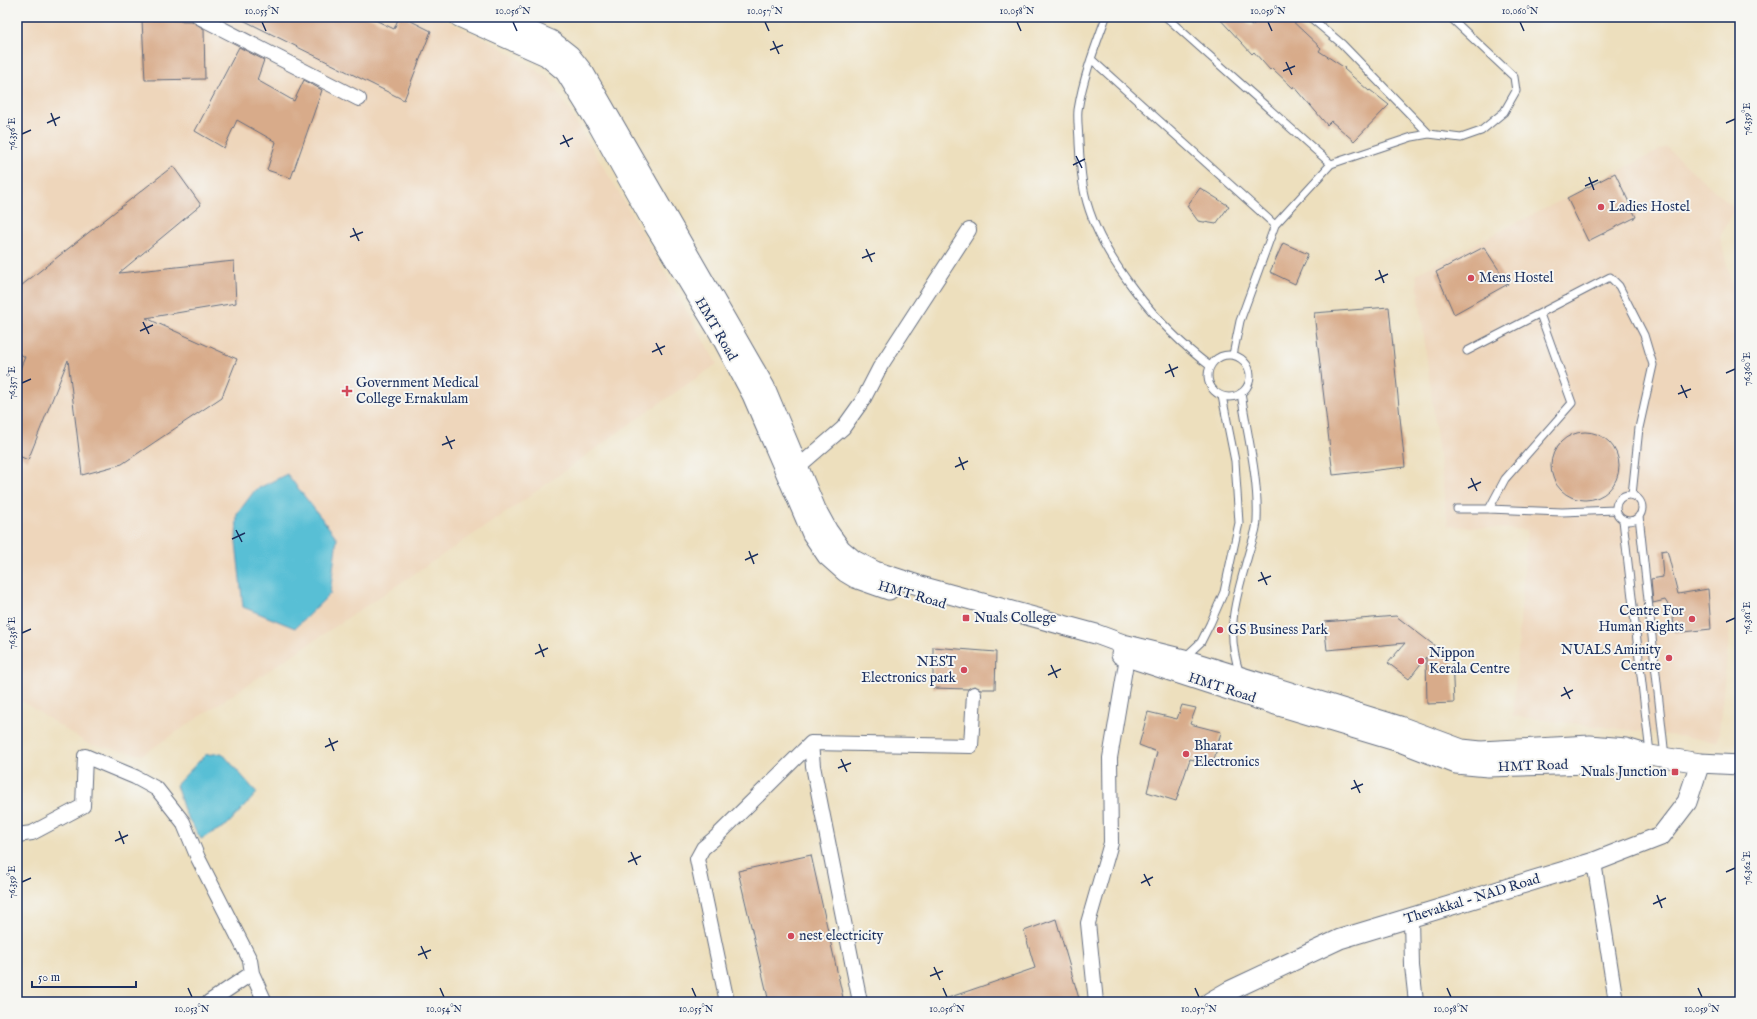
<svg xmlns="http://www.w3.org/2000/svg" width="1757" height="1019" font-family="'IM FELL English',serif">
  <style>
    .built { fill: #eed6bb }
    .water { fill: #58bfd5; stroke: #3a779a }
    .building { fill: #d8ab8a }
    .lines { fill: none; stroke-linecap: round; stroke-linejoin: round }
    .lane-casing { stroke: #646d7f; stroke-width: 9 }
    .street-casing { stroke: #646d7f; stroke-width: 16 }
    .secondary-casing { stroke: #646d7f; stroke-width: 21 }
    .lane { stroke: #fff; stroke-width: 7 }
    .street { stroke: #fff; stroke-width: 14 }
    .secondary { stroke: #fff; stroke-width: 19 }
    .ticks { fill: none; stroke: #1b2f5e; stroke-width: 1.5 }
    .poi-dot { fill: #d1495b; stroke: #f6f6f2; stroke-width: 1.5 }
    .labels { text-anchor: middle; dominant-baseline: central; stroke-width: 4; stroke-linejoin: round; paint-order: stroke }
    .poi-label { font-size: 14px; fill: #1b2f5e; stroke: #f6f6f2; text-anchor: start }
    .street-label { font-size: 14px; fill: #1b2f5e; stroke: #f6f6f2 }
    .neatline { fill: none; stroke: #1b2f5e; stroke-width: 1.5 }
    .ticks-label { font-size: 10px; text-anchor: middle; fill: #1b2f5e }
  </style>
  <rect width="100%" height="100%" fill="#f6f6f2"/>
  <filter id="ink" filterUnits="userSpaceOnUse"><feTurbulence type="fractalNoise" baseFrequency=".025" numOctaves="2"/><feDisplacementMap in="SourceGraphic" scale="8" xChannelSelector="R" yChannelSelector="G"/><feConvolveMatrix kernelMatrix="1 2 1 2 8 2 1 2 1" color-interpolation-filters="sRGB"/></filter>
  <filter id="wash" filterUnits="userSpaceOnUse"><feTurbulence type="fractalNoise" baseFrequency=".012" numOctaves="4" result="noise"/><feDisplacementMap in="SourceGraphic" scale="16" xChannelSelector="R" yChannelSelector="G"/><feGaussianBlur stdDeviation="0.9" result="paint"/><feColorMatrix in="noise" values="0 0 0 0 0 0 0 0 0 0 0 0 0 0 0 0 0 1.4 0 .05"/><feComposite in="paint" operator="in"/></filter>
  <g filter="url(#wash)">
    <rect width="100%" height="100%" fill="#eddfbd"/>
    <path class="built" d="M17 17H439L492 42 549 78 620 194 717 364 638 418 513 508 142 755 88 744 17 698Z
      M1666 147 1735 209 1720 237 1740 317V533L1718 741 1513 716 1527 530 1448 526 1416 274Z"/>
    <path class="water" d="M287 474 337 538 330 594 295 628 243 607 236 542 237 514 255 490Z
      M222 753 257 793 227 825 201 839 185 813 176 785 205 755Z"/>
    <g id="blocks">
      <path class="building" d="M237 17H369L394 29 399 17H403L431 31 404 100Z
        M1218 17H1240L1252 26 1260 17H1288L1321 48 1319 51 1345 68 1344 69 1369 91 1370 90 1389 105 1354 141 1331 121 1327 125 1294 86 1293 88 1272 68 1270 70 1254 52 1252 54Z
        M142 20 192 21 204 29 205 79 145 80Z
        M239 47 264 60 257 80 294 101 304 80 322 90 291 178 267 170 276 142 237 120 224 148 195 131Z
        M173 166 201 205 119 273 234 261 236 303 146 318 237 359 222 397 122 464 82 475 68 360 28 460 17 455V376L25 357 17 352V289Z
        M1615 173 1636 217 1588 241 1567 198Z
        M1200 188 1229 206 1216 224 1198 221 1187 206Z
        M1283 243 1308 254 1295 284 1270 272Z
        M1484 247 1508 284 1454 314 1436 272Z
        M1389 307 1405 467 1333 475 1314 313Z
        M1551 466a34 34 0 1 1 68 0a34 34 0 1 1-68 0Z
        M1667 550 1678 594 1708 589 1711 629 1675 633 1672 611 1665 600 1653 603 1651 579 1663 577 1661 551Z
        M1396 616 1452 659 1454 703 1427 704 1426 657 1409 679 1388 663 1405 643 1327 650 1324 622Z
        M933 647 996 652 995 689H981L974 686 968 689 933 688Z
        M1182 705 1196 708 1190 724 1221 732 1213 764 1190 759 1176 801 1147 792 1157 752 1139 745 1148 712 1177 719Z
        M811 855 844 1002H769L738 871Z
        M1056 919 1080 1002H942V1000L1035 968 1024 931Z"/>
    </g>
  </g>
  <g filter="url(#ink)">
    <use href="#blocks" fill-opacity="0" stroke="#646d7f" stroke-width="1"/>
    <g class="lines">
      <g class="lane-casing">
        <path id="lane" d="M1106 17C1095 47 1083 78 1078 110 1077 120 1079 133 1079 143 1080 160 1081 178 1085 195 1099 256 1160 329 1210 366
          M1166 17 1331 164
          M1310 17 1342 44 1429 134
          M1091 59 1275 225
          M1467 351 1610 277 1619 286 1644 335 1653 365 1639 428 1632 495
          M1208 376a21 21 0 1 1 42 0a21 21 0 1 1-42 0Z
          M1233 355 1240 321 1275 225 1331 164 1412 137 1429 134 1461 138 1481 131 1504 112 1516 91 1514 77 1450 17
          M1616 508a13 13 0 1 1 26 0a13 13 0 1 1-26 0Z
          M1457 509H1489L1562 512 1616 510
          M1489 509 1505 479 1572 403 1540 314
          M1639 516 1665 757
          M1623 520 1650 753
          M1185 657 1201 642 1210 624 1224 592 1239 523 1235 461 1222 396
          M1240 674C1224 628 1237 596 1249 552 1252 542 1257 530 1257 520 1259 479 1247 434 1241 393"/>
      </g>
      <g class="street-casing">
        <path id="street" d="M199 17 359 99
          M798 467 843 428 863 400 880 367 969 230
          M17 835 32 833 83 806 85 756 135 777 157 789 183 822 198 858 250 960 252 973 265 1002
          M1594 862 1616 1002
          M1411 917 1412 966 1416 1002
          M209 1002 252 973
          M727 1002 697 859 703 848 715 838 811 743
          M860 1002 813 766 811 743 971 746 974 694
          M1096 1002 1088 923 1111 843 1110 758 1127 657"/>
      </g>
      <g class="secondary-casing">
        <path id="secondary" d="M459 17 546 56 565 72 596 122 653 224 719 333 752 395 812 534 827 556 845 572 855 578 889 590
          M499 17 551 40 570 55 585 74 765 387 816 509 828 531 841 549 854 560 875 571 924 587 1096 634 1123 644 1184 659 1400 726 1462 749 1481 751 1590 745 1626 748 1650 755 1700 763 1740 765
          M1121 655 1256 699 1402 743 1456 764 1488 767 1628 763 1650 755
          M1210 1002 1229 991 1340 939 1594 862 1661 836 1687 802 1700 763"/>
      </g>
      <use href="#lane" class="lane"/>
      <use href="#street" class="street"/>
      <use href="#secondary" class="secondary"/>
    </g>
  </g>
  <path class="ticks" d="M262 22 266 31M513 22 517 31M765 22 769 31M1017 22 1021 31M1268 22 1272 31M1520 22 1524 31M773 41 779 54M770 50 783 45M1286 62 1292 75M1283 71 1295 66M51 113 56 126M47 123 60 117M1726 123 1735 119M22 134 31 130M563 135 569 147M560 144 573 138M1076 156 1082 168M1073 165 1085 159M1589 177 1594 190M1585 186 1598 180M353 228 359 241M350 237 363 232M866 249 872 262M862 258 875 253M1379 270 1384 283M1375 280 1388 274M143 322 149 334M140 331 153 325M656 343 662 355M652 352 665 346M1169 364 1174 377M1165 373 1178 367M1726 373 1735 369M22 383 31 379M1681 385 1687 398M1678 394 1691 389M446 436 452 449M442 445 455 440M959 457 964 470M955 467 968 461M1471 478 1477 491M1468 488 1481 482M236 530 242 542M232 539 245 533M749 551 754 564M745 560 758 554M1261 572 1267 585M1258 581 1271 576M1726 622 1735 618M22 633 31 629M539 644 544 657M535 654 548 648M1051 665 1057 678M1048 675 1061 669M1564 687 1570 699M1561 696 1573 690M329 738 334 751M325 747 338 741M841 759 847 772M838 768 851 763M1354 780 1360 793M1351 789 1363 784M119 831 124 844M115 841 128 835M631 852 637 865M628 862 641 856M1726 872 1735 868M1144 874 1150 886M22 882 31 878M1141 883 1153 877M1657 895 1662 908M1653 904 1666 898M421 946 427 959M418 955 431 950M934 967 940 980M930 976 943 971M188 988 192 997M440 988 444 997M692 988 696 997M943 988 947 997M1195 988 1199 997M1447 988 1451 997M1698 988 1702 997"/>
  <g class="poi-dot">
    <circle cx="1601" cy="207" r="4"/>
    <circle cx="1471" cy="278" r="4"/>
    <path d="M345 385h4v4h4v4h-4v4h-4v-4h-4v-4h4z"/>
    <rect x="962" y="614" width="8" height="8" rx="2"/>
    <circle cx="1692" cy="619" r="4"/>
    <circle cx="1220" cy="630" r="4"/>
    <circle cx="1669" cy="658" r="4"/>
    <circle cx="1421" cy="661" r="4"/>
    <circle cx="964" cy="670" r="4"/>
    <circle cx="1186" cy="754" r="4"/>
    <rect x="1671" y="768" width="8" height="8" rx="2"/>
    <circle cx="791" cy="936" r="4"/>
  </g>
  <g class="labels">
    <g class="poi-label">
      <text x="1609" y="207">Ladies Hostel</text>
      <text x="1479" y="278">Mens Hostel</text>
      <text x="356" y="383">Government Medical<tspan x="356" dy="16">College Ernakulam</tspan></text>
      <text x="1684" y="611" text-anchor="end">Centre For<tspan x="1684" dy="16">Human Rights</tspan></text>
      <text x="974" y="618">Nuals College</text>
      <text x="1228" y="630">GS Business Park</text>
      <text x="1661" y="650" text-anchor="end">NUALS Aminity<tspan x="1661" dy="16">Centre</tspan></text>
      <text x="1429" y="653">Nippon<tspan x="1429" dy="16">Kerala Centre</tspan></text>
      <text x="956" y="662" text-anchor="end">NEST<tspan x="956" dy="16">Electronics park</tspan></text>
      <text x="1194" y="746">Bharat<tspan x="1194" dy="16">Electronics</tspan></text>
      <text x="1667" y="772" text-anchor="end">Nuals Junction</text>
      <text x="799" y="936">nest electricity</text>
    </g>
    <g class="street-label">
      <text transform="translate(716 329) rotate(60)">HMT Road</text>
      <text transform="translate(912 595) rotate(16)">HMT Road</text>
      <text transform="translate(1222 688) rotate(18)">HMT Road</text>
      <text transform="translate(1533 766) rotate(-2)">HMT Road</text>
      <text transform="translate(1472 899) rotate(-17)">Thevakkal - NAD Road</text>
    </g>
  </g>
  <rect width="1757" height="1019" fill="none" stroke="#f6f6f2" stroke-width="44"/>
  <path d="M32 981v6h104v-6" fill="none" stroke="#1b2f5e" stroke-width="2"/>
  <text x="38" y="981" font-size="12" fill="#1b2f5e" stroke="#f6f6f2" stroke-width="3" paint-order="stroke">50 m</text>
  <rect x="22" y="22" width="1713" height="975" class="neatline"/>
  <g class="ticks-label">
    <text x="262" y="14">10.055°N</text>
    <text x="513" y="14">10.056°N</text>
    <text x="765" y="14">10.057°N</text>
    <text x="1017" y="14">10.058°N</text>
    <text x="1268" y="14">10.059°N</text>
    <text x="1520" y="14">10.060°N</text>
    <text transform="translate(1746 119) rotate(-90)" y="4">76.359°E</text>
    <text transform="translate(11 134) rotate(-90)" y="4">76.356°E</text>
    <text transform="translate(1746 369) rotate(-90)" y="4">76.360°E</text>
    <text transform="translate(11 383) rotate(-90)" y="4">76.357°E</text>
    <text transform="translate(1746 618) rotate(-90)" y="4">76.361°E</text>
    <text transform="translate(11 633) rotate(-90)" y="4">76.358°E</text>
    <text transform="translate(1746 868) rotate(-90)" y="4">76.362°E</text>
    <text transform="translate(11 882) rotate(-90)" y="4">76.359°E</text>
    <text x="192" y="1012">10.053°N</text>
    <text x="444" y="1012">10.054°N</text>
    <text x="696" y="1012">10.055°N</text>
    <text x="947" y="1012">10.056°N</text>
    <text x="1199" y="1012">10.057°N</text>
    <text x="1451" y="1012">10.058°N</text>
    <text x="1702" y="1012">10.059°N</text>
  </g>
</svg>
